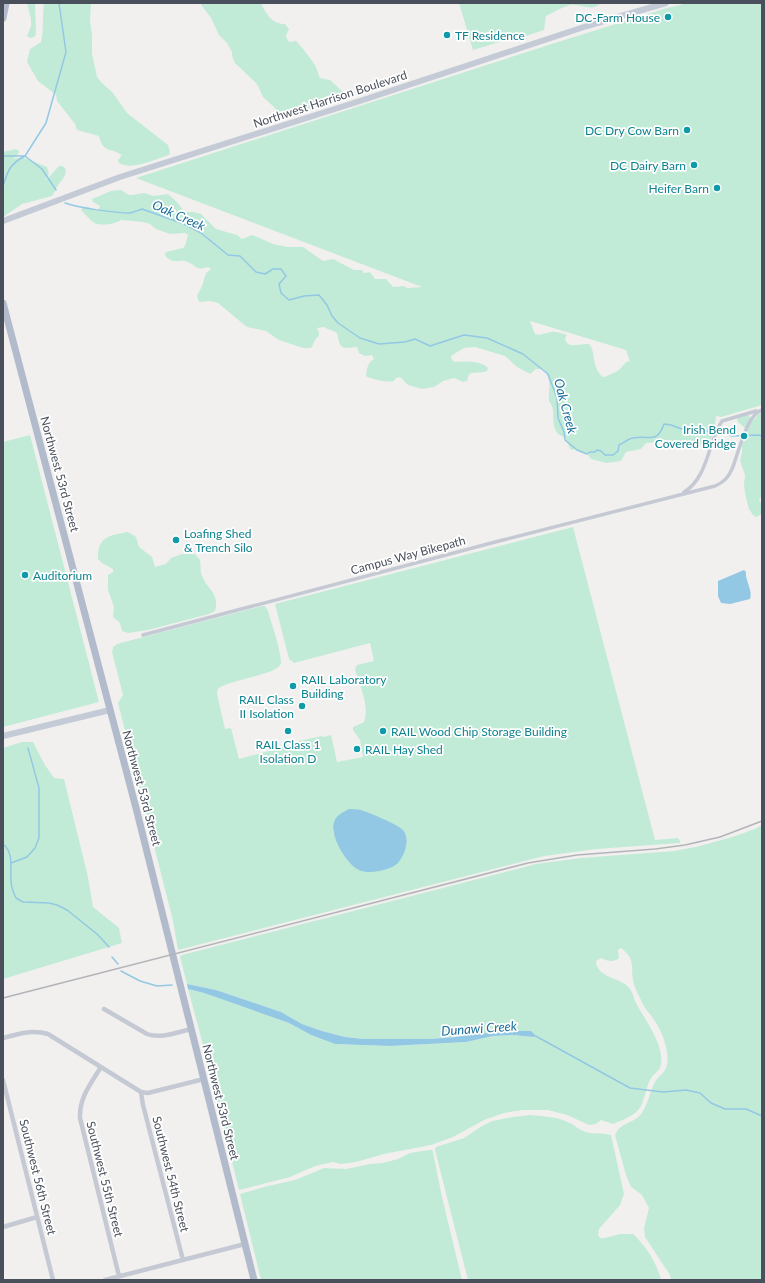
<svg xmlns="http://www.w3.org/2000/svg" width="765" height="1283" font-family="Lato,sans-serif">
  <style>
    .green { fill: #c2ebd7; fill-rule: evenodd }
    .water { fill: #93c8e4 }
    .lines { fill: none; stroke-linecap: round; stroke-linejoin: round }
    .stream { stroke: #93c8e4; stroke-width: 1.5 }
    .pedestrian { stroke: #c4c9d3; stroke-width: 3.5 }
    .minor { stroke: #c4c9d3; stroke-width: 4.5 }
    .secondary { stroke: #c4cad6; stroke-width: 6 }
    .primary { stroke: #b1bbcb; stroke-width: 7 }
    .rail { stroke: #b2b4b9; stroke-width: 1.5 }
    .culture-dot { fill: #0f9aa8; stroke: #fff; stroke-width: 1.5 }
    .labels { text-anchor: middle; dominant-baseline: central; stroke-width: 3.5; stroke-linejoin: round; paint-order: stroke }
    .culture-label { font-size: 12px; fill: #0d838f; stroke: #fff; text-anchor: end }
    .street-label { font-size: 12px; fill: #49505b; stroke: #fff }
    .water-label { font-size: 13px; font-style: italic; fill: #1a6f9d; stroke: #fff }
  </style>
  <rect width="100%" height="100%" fill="#f1f0ef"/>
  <path class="green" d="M27 3H35L36 34 34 37 30 38 27 36 31 26V19Z
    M44 3H91L90 20 92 35V54L97 77 102 83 113 93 127 113 168 145 170 152 169 155C155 159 132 171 119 163L118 160 122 155C109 147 103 153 99 136L77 130 75 124 57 101 56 95 38 81 27 62 30 49 41 42C44 29 42 16 44 3Z
    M200 3H261C266 14 272 24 285 24L289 29 286 36 287 39 289 42 296 41C299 43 313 62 315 65 317 69 318 74 320 78L330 80 343 92V96C338 100 331 100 325 103 315 107 290 118 280 115L274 107 263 97 257 84 235 63 232 56V52L227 43 219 35 211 18Z
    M459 3H601C591 13 581 3 570 5 562 7 554 12 546 16L544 30 517 39H509L473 50Z
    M688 3H762V405L721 417 716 416C716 424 712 430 712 438L704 445 674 441 646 443 641 449 626 452 621 461 606 463 591 459 587 453 575 449 571 450C568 446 568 442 565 438 562 435 558 436 556 431 550 419 557 412 549 401 548 389 553 381 543 369H536L530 374 517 367 505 356 475 347 464 348 451 356 452 360 455 362C464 361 482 361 488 368L487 371C481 374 475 371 469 374L467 381 463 382 454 378 443 381 434 387 422 389 408 385 400 377 396 378 394 381C389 383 370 379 366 376 367 369 367 363 374 359L372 355 365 356 359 353 357 347C341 349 340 349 337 333 333 330 328 330 324 327L317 328 319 333V336C314 339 314 344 311 348H303L279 340 266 331 247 327 218 303 210 301 199 302 197 296 202 286 206 273 211 269 208 267C194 271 198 266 188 262 179 258 173 266 165 255L166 252 183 248 185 246 188 235 185 233 170 234 156 229 150 224 143 222 121 220C116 224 99 227 93 222 89 219 85 214 81 210L83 207C89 206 91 208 96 211L99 209 100 206 93 202 92 199 111 191 121 190 129 195H132L144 193 154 196 168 194 178 203 184 212H194L201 214 216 229 237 235 242 239 252 235 255 236 273 244 288 247H303L323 261 333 259 354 270H362L364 273 370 272 375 279H386L393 287 404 286 407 288 422 287 136 178 558 42 667 8ZM530 321 626 350 630 362 629 361C623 363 623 367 619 370 616 372 606 377 603 377 590 366 597 353 589 344 581 343 566 350 565 338L567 335C563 334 556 331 551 332 545 333 541 336 535 334Z
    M16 149 19 151 18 154 13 159 22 157 47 167 49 174 45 180 47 179 59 166H62L65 168C68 176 60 181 57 187 55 191 54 193 52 196L22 204 3 217V152Z
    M762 412V497H761L759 500 762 505V514L756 517 753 515 749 509 746 498 744 486 745 475 740 461 742 452V443C754 434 746 429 738 422L737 418 748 414 751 420H754L759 413Z
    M30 435 99 702 3 727V442Z
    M573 527 655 840 678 838 680 841V843L597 849 544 856 178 950 173 921 118 703 123 695 112 652 113 647 117 644 262 606H265L268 611C272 626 280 646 281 662 282 675 229 679 218 689L217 694 225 729 231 728 239 759 299 743V741L322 736 323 737 331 735 337 762 363 757 360 740 353 730V727L364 722C370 705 359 685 355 669L357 665 374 661 370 643 294 663 289 659 275 604ZM352 809 360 810 396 826 381 870 366 872 340 849 333 831Z
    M128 532 136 537 139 547 152 557 155 567 166 564 171 558 182 554H195L200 560C201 565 200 572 202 576 208 590 220 594 215 611L209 614 148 630 128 633 122 631 120 623 113 617 114 607 108 590V575L113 572V569L102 563 98 559C97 537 110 535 128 532Z
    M22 742H33L45 765 54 778 64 779 88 877 93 907 119 928 122 943 3 979V748Z
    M762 825V1280H671L670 1275 645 1237 644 1228 649 1208 642 1195 631 1187 626 1175 615 1135C620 1122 633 1124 641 1114 648 1105 649 1094 654 1084 656 1078 662 1075 665 1070 672 1058 663 1033 656 1023 652 1015 644 1009 641 1000 638 994 634 987 633 980 631 964 635 959 621 948L618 950 619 958C613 963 608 961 601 958L596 961C597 979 622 977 630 989 633 993 634 999 636 1003 645 1020 667 1048 660 1068 658 1072 652 1075 650 1080 646 1088 645 1098 641 1106 636 1116 622 1120 613 1124L601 1120 596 1124 589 1125 567 1115 548 1110H523L504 1113 484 1120 453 1137 431 1145 384 1154 356 1162 341 1164 333 1162 315 1166 290 1177 239 1190 202 1041 188 989 204 993 289 1023 311 1035 335 1044 390 1046 466 1042 493 1036 513 1035 534 1037V1034H474L455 1037 430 1039H364L345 1037 322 1031 302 1024 281 1012 216 990 187 984 180 957 182 955 536 864 581 858 674 851 696 847 732 837 755 829Z
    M530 1115C544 1116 558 1117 570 1123 574 1125 578 1129 583 1131 592 1135 602 1132 611 1135L624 1194 620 1205 599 1229 598 1235 600 1238H605L620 1234H633C646 1246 657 1263 661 1280H468L435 1150 436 1147 464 1138 482 1126 492 1121 513 1117Z
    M429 1150H432L433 1152 442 1197 462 1280H261L240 1194 268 1186 295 1180 324 1168 346 1169 370 1164 383 1163 398 1159 410 1153Z"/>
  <path class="water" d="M744 570 746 572C745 581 753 590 750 599L730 604 721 603 718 596V581Z
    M349 809C353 809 357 809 361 810 370 813 397 824 403 830 411 840 404 857 397 864 392 868 386 869 380 871 373 872 365 873 359 870 346 864 326 831 336 818 339 814 345 811 349 809Z
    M187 984 216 990 281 1012 302 1024 322 1031 345 1037 364 1039H430L455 1037 474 1034 520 1031H531L534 1034V1037L513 1035 493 1036 466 1042 390 1046 335 1044 311 1035 289 1023 204 993 188 989Z"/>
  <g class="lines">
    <path class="stream" d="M3 156H25L46 123 66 52 59 3
      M3 186C8 170 10 164 25 156L42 169 56 190
      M65 203C79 208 115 213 130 213 135 212 139 210 142 209L184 224 201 233 228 255 240 256 256 272 265 274 273 269H281L286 276 279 284 281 293 289 300 304 296 319 295 327 305 332 316 338 323 360 338 379 344 405 342 415 339 430 346 464 335 487 338 523 354 548 374 557 398 558 418 564 432 565 440 577 450 587 454 590 452H595L597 450 601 451 605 455H613L618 451 619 445C624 443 629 438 633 438 650 435 657 444 664 424L671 425 690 432 710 431
      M724 433 732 436 759 435 762 436
      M3 844C14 853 10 867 11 880 11 886 13 892 16 898L23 902 49 903 57 905 67 910 97 934 109 947
      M11 863 27 857 35 848 39 838V788L28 748
      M112 957 118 964
      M121 971 140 981 157 986 172 985
      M532 1034 630 1088 663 1092 686 1090 700 1093 711 1103 725 1109H746L762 1116"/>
    <path class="pedestrian" d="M684 492C708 478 708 442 722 421L756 411
      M143 635 499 541 715 486C724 482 728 478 732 469 738 455 747 413 762 410"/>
    <path class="minor" d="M104 1009 147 1034C161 1039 177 1032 192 1029
      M3 1038C19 1034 32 1029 48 1034L141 1092 148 1093 204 1079
      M101 1067C91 1083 79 1098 80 1118L119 1276
      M3 1080 53 1280
      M141 1092 143 1105 183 1260
      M3 1227 37 1217
      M105 1280 245 1244"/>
    <path class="secondary" d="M3 221 120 177 360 101 587 26 666 3
      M3 736 110 710"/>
    <path class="primary" d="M3 18 6 3
      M3 303 136 808 254 1280"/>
    <path class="rail" d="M3 998 528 863 577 855 655 849 685 845 720 837 762 821"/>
  </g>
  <g class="culture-dot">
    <circle cx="668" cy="17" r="4"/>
    <circle cx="447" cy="35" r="4"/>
    <circle cx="687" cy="130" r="4"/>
    <circle cx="694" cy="165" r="4"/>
    <circle cx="717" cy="188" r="4"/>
    <circle cx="744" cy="436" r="4"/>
    <circle cx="176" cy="540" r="4"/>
    <circle cx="25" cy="575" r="4"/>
    <circle cx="293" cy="686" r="4"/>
    <circle cx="302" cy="706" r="4"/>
    <circle cx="288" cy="731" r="4"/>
    <circle cx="383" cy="731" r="4"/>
    <circle cx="357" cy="749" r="4"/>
  </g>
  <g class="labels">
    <g class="culture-label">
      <text x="660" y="17">DC-Farm House</text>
      <text x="455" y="35" text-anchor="start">TF Residence</text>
      <text x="679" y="130">DC Dry Cow Barn</text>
      <text x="686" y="165">DC Dairy Barn</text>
      <text x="709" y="188">Heifer Barn</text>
      <text x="736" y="429">Irish Bend<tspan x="736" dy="14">Covered Bridge</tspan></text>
      <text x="184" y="533" text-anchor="start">Loafing Shed<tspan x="184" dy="14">&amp; Trench Silo</tspan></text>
      <text x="33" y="575" text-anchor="start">Auditorium</text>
      <text x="301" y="679" text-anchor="start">RAIL Laboratory<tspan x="301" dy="14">Building</tspan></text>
      <text x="294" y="699">RAIL Class<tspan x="294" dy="14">II Isolation</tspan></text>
      <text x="391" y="731" text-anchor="start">RAIL Wood Chip Storage Building</text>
      <text x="288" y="744" text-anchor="middle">RAIL Class 1<tspan x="288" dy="14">Isolation D</tspan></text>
      <text x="365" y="749" text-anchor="start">RAIL Hay Shed</text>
    </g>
    <g class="street-label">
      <text transform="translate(330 99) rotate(-18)">Northwest Harrison Boulevard</text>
      <text transform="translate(60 474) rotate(75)">Northwest 53rd Street</text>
      <text transform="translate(408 555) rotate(-15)">Campus Way Bikepath</text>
      <text transform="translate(142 788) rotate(75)">Northwest 53rd Street</text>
      <text transform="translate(221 1102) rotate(76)">Northwest 53rd Street</text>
      <text transform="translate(171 1174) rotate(76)">Southwest 54th Street</text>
      <text transform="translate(38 1177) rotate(76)">Southwest 56th Street</text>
      <text transform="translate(105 1179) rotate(76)">Southwest 55th Street</text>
    </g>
    <g class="water-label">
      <text transform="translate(179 215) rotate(24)">Oak Creek</text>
      <text transform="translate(566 406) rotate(75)">Oak Creek</text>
      <text transform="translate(479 1028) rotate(-4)">Dunawi Creek</text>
    </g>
  </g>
  <rect width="765" height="1283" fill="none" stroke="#49505b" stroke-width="8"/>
</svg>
